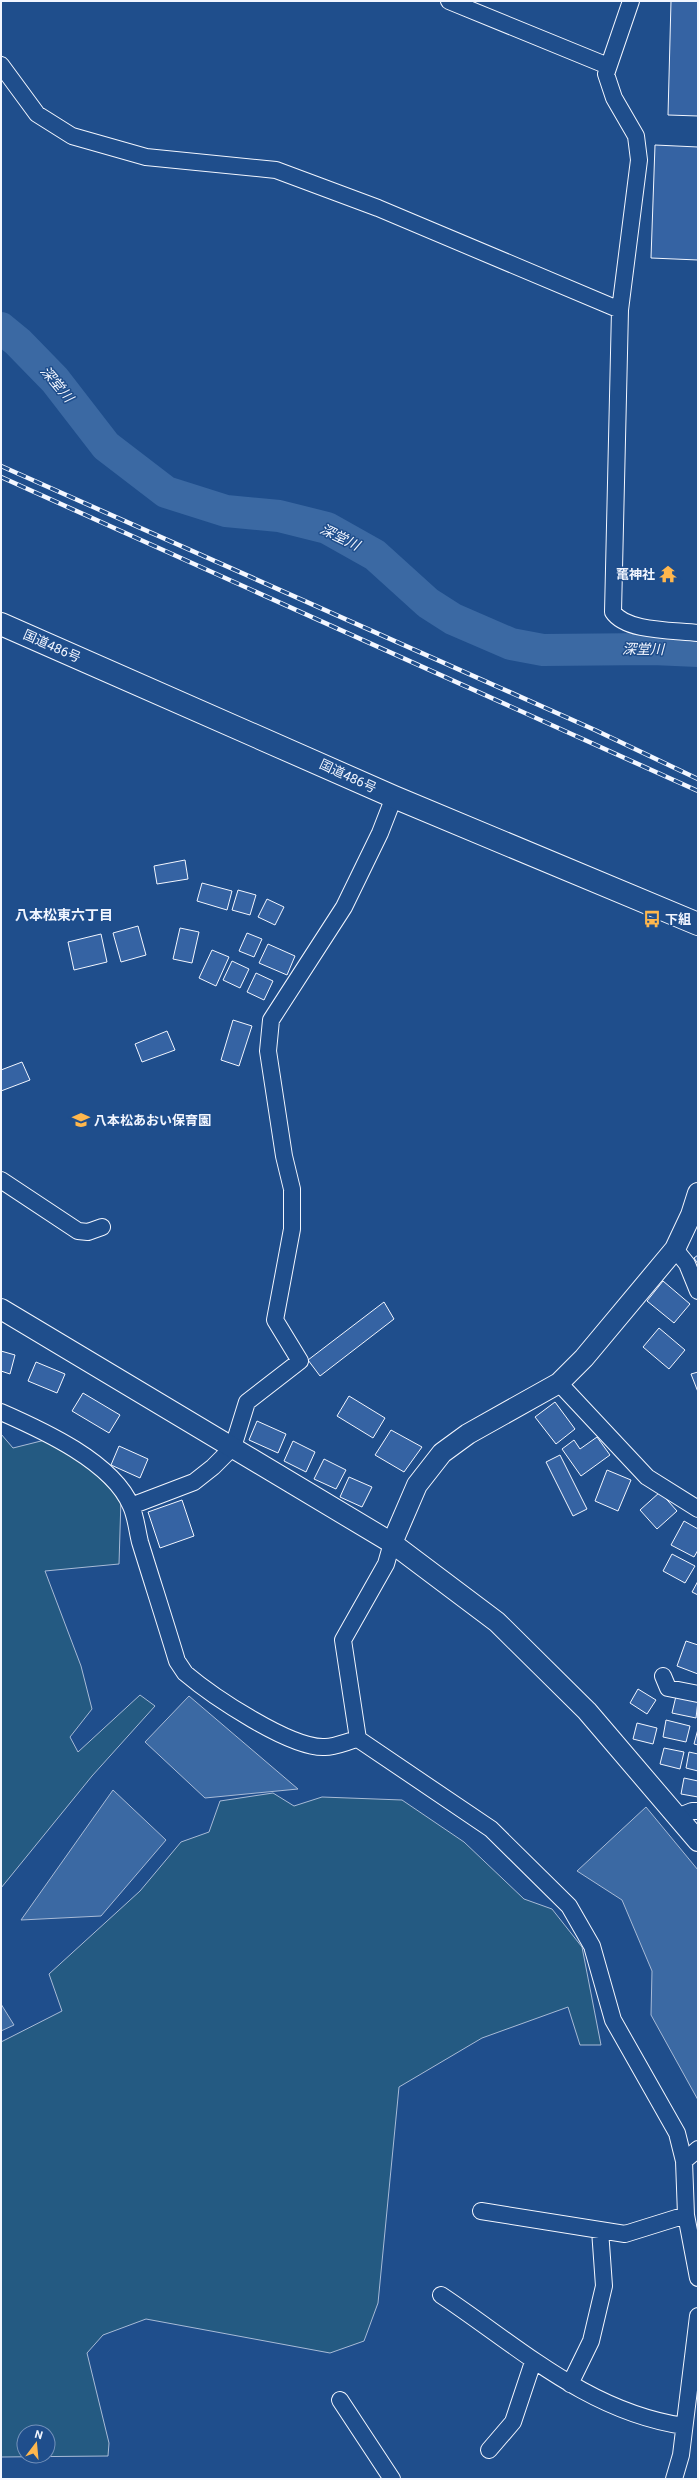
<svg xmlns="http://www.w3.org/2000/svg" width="699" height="2480" font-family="Roboto,'Noto Sans JP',sans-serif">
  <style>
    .green { fill: #245a82; stroke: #a8bbd7; fill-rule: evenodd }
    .water { fill: #3b69a3; stroke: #a8bbd7 }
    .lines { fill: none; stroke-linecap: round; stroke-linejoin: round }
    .river { stroke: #3b69a3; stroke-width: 32 }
    .building { fill: #3563a3; stroke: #f2f6ff }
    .minor-casing { stroke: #f2f6ff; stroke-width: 18 }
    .tertiary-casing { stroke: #f2f6ff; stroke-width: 22 }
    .trunk-casing { stroke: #f2f6ff; stroke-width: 24 }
    .minor { stroke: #1f4e8c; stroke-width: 16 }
    .tertiary { stroke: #1f4e8c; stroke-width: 20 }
    .trunk { stroke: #1f4e8c; stroke-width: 22 }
    .rail-casing { stroke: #f2f6ff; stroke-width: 4.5 }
    .rail { stroke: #1f4e8c; stroke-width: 3; stroke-dasharray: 9; stroke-linecap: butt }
    .labels { text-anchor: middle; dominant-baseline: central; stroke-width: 3; stroke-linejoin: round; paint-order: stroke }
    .poi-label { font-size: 13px; font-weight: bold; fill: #f2f6ff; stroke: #1f4e8c; text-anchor: start }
    .street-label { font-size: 13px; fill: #f2f6ff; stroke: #1f4e8c }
    .water-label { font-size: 14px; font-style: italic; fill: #f2f6ff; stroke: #1f4e8c }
    .neighbourhood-label { font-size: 14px; font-weight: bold; fill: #f2f6ff; stroke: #1f4e8c }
  </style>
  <rect width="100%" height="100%" fill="#1f4e8c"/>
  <path class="green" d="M1 1434 13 1448 45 1440 81 1460 121 1499 119 1564 45 1571 81 1666 92 1709 70 1737 78 1752 140 1695 155 1706 92 1776 1 1888Z
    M273 1793 294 1806 322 1797 402 1800 464 1842 524 1899 552 1909 582 1947 601 2045H580L568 2007 482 2038 399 2087 378 2303 364 2341 330 2353 146 2319 103 2335 87 2353 109 2443 108 2456 1 2457V2042L62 2011 49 1974 140 1891 181 1842 209 1832 220 1801ZM24 2432H48V2456H24Z"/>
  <path class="water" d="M189 1696 298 1789 205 1798 145 1742Z
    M113 1790 166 1840 101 1916 21 1920Z
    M646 1807 698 1870V2100L651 2015 652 1971 622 1900 577 1871Z
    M1 2004 14 2025 1 2031Z"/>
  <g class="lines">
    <path class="river" d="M1 328 18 342 55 380 106 446 166 492 226 511 279 516 327 528 375 555 428 603 453 619 511 644 543 650 653 649 698 651"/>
  </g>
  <path class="building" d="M671 1H698V116L668 115Z
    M655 145 698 147V260L651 258Z
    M185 860 188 879 157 884 154 866Z
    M202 883 232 891 227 910 197 901Z
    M238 890 256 895 250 915 232 910Z
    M267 899 284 907 275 925 258 917Z
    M138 926 146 955 121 962 113 933Z
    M180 928 199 932 192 963 173 959Z
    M247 933 262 939 254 957 239 951Z
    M101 934 107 962 74 970 68 942Z
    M268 944 295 956 287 975 259 963Z
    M212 950 229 957 216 986 199 978Z
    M232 961 249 969 240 988 223 980Z
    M256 973 273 981 264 1000 247 992Z
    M233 1020 252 1026 239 1066 221 1060Z
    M167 1031 175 1050 142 1062 135 1044Z
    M22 1062 30 1080 1 1091V1070Z
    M698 1255V1264L694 1258Z
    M663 1281 690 1304 674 1323 647 1301Z
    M384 1302 394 1319 320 1376 308 1360Z
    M659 1328 685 1350 669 1369 643 1347Z
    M1 1351 15 1355 10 1374 1 1371Z
    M36 1362 65 1374 57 1393 28 1381Z
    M698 1372V1392L691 1374Z
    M83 1393 120 1415 109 1433 72 1411Z
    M349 1396 385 1418 373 1438 337 1416Z
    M555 1402 575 1429 556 1444 535 1417Z
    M257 1421 286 1434 278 1453 249 1440Z
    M391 1430 422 1447 404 1472 375 1455Z
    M597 1437 610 1455 581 1476 562 1449 574 1440 580 1449Z
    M293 1441 315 1452 306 1472 284 1461Z
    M119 1446 148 1459 140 1478 111 1465Z
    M560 1455 587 1509 573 1516 546 1462Z
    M324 1459 346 1470 336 1489 314 1479Z
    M607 1470 631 1480 618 1511 595 1501Z
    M349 1477 372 1487 362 1507 340 1497Z
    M660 1492 677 1511 657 1529 640 1510Z
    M182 1500 194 1536 160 1548 148 1512Z
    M684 1521 698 1529V1550L694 1557 671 1545Z
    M672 1554 695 1566 685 1583 663 1571Z
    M698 1581V1595L692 1592Z
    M686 1641 698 1645V1674L677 1666Z
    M638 1689 656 1700 647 1714 630 1703Z
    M676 1696 698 1701 696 1718 672 1713Z
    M666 1720 690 1726 686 1742 663 1737Z
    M637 1723 657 1728 653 1744 633 1739Z
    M698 1729V1745L694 1744Z
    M664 1748 684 1752 680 1769 660 1764Z
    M689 1752 698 1754V1771L686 1768Z
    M684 1778 698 1781V1797L681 1794Z"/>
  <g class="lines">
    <g class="minor-casing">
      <path id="minor" d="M449 1 608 66
        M631 1 606 74 614 98 636 136 639 160 620 310 613 612C626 632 675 630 698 633
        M1 65 37 114 72 136 146 157 276 170 378 208 620 310
        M1 1180 78 1231 88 1232 102 1227
        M675 1249 687 1264 698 1291
        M559 1383 647 1477 698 1509
        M1 1412C42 1430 113 1462 131 1506 136 1517 137 1530 140 1542 152 1581 165 1621 177 1661L185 1673C212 1696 291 1749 325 1747 336 1747 348 1741 358 1739
        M131 1506 194 1482 213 1467 233 1447 247 1402 300 1361 275 1320 292 1229V1189L284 1156 268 1051 271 1020 344 907 380 833 394 797
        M392 1543 386 1564 343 1640 358 1739 491 1829 569 1906 592 1946 613 2020 677 2133 684 2161 686 2215 698 2278
        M663 1676 668 1688 698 1694
        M677 1817 692 1811H698
        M684 2161 698 2149
        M481 2211 625 2234 686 2215
        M441 2295C519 2347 588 2412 684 2426
        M570 2384 591 2341 604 2286 600 2230
        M340 2400 392 2479
        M489 2450 513 2422 533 2362
        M674 2479 681 2455 698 2316"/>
    </g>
    <g class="tertiary-casing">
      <path id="tertiary" d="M1 1309 392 1543 497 1622 587 1711 698 1841
        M392 1543 417 1485 442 1453 468 1434 559 1383 584 1358 675 1249 691 1215 698 1193"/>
    </g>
    <g class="trunk-casing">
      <path id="trunk" d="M1 624 394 797 698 924"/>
    </g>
    <use href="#minor" class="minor"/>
    <use href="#tertiary" class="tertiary"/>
    <use href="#trunk" class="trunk"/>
    <g class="rail-casing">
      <path id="rail" d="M1 466 595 730 698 779
        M1 477 698 791"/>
    </g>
    <use href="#rail" class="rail"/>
  </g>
  <defs>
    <g id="temple-bare" transform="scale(1.38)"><path d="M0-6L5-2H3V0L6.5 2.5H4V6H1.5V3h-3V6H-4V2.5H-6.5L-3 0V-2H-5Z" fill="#ffb74d" stroke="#1f4e8c" stroke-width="2.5" paint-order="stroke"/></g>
    <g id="bus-bare" transform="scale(1.38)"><path d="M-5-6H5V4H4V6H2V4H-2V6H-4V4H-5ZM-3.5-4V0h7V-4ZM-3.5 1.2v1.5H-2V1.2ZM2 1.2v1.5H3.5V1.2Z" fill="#ffb74d" stroke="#1f4e8c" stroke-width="2.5" paint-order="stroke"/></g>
    <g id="school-bare" transform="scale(1.38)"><path d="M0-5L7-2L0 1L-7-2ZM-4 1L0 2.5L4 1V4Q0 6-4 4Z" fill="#ffb74d" stroke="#1f4e8c" stroke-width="2.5" paint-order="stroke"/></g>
  </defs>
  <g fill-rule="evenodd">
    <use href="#temple-bare" x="668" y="574"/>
    <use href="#bus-bare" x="652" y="919"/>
    <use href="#school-bare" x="81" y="1120"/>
  </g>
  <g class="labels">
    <g class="poi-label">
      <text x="655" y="574" text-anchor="end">竃神社</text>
      <text x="665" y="919">下組</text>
      <text x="94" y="1120">八本松あおい保育園</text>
    </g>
    <g class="street-label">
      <text transform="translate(52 646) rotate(24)">国道486号</text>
      <text transform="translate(348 776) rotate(25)">国道486号</text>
    </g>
    <g class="water-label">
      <text transform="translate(57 384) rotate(50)">深堂川</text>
      <text transform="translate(340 537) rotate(26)">深堂川</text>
      <text transform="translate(643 649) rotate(1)">深堂川</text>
    </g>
    <g class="neighbourhood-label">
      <text x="64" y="915">八本松東六丁目</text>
    </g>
  </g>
  <rect width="699" height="2480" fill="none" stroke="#f2f6ff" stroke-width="4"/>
  <g transform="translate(36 2444) rotate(16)"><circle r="19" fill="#1f4e8c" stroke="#7391ba"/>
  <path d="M0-3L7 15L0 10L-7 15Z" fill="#ffb74d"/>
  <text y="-6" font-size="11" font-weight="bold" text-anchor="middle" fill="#f2f6ff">N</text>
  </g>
</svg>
